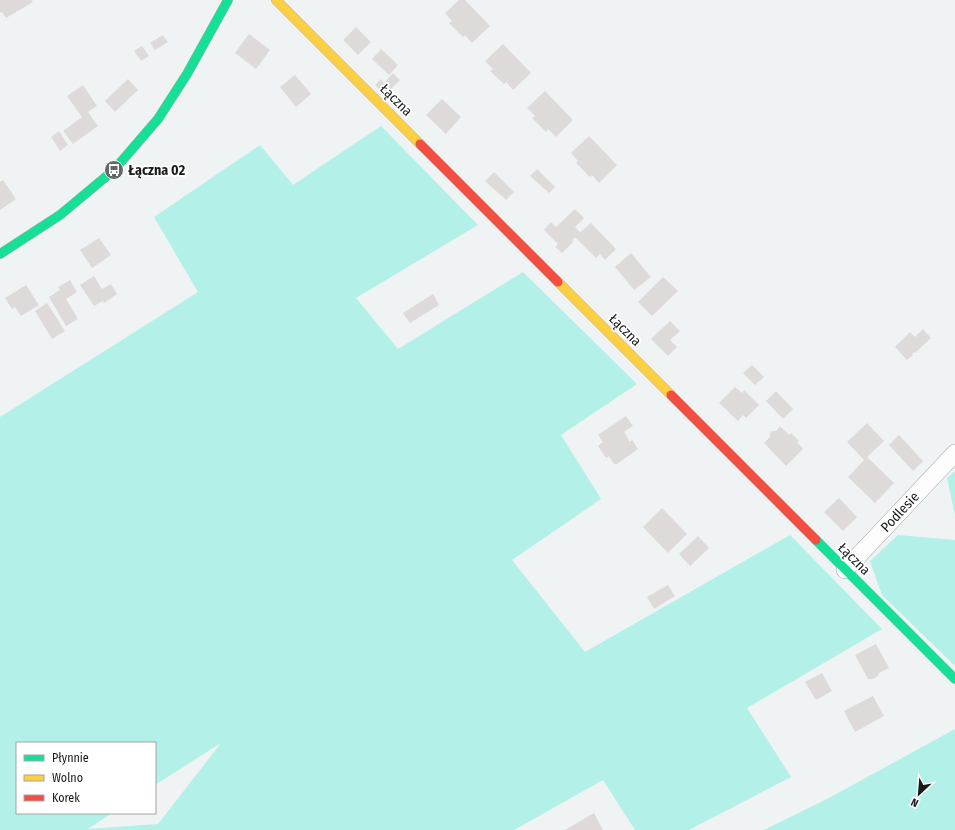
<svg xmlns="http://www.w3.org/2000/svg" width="955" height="830" font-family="'Fira Sans Condensed',sans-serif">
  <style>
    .green { fill: #b2f0e8; fill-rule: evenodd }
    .building { fill: #dfdada }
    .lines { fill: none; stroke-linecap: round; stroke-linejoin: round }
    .street-casing { stroke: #a9acac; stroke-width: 18 }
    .fast-casing { stroke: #a9acac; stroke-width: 10 }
    .slow-casing { stroke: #a9acac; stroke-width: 10 }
    .jam-casing { stroke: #a9acac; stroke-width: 10 }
    .street { stroke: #fdfdfd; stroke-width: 17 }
    .fast { stroke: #16e098; stroke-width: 9 }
    .slow { stroke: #ffcf43; stroke-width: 9 }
    .jam { stroke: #f24e42; stroke-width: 9 }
    .labels { text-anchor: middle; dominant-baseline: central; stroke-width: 3.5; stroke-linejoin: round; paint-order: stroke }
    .street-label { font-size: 14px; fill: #191b1b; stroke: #fff }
    .poi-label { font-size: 14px; font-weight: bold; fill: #191b1b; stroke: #fff; text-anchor: start }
  </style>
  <rect width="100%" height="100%" fill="#eff3f3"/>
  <path class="green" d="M381 126 478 225 356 298 398 349 523 272 637 384 561 435 601 499 512 560 585 652 790 535 882 629 747 708 791 777 689 830H635L603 780 514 830H0V417L198 292 154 217 260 145 293 185ZM17 743H155V785L221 743 158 824 88 829 112 813H17Z
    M955 471V515L947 478Z
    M898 535 955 540V666L882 595 870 561Z
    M955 729V830H764L829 798Z"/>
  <path class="building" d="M0 0H31L33 2 6 18 2 12 0 13Z
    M459 0H465L490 26 472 43 465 35 463 37 449 23 452 21 445 13Z
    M356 27 371 42 358 55 343 40Z
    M249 34 270 50 256 69 235 53Z
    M163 35 168 42 155 50 150 43Z
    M503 44 531 73 513 90 506 82 504 84 490 71 493 69 485 61Z
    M142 46 149 56 141 61 134 51Z
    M381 49 398 65 389 75 372 59Z
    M393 73 400 80 385 95 375 85 381 79 384 83Z
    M295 75 311 94 296 107 280 87Z
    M128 79 138 90 115 112 105 101Z
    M83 85 97 106 88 112 98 126 73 144 63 131 82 117 67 96Z
    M545 91 573 120 556 137 548 129 546 132 532 118 535 116 527 108Z
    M442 99 461 117 446 134 426 115Z
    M59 131 68 145 60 151 51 137Z
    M589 136 617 165 599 183 592 175 590 177 576 163 578 161 571 153Z
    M537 169 555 187 549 193 530 176Z
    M494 172 514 192 506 200 485 181Z
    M3 180 16 199 0 210V182Z
    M575 209 584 218 575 227 580 232 577 235 591 223 616 249 605 260 600 254 596 258 575 237 572 240 574 241 562 253 555 247 558 244 544 230 551 222 556 227Z
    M99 238 111 255 92 268 80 250Z
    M631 253 651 277 634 290 615 267Z
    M94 276 102 289 111 284 117 294 104 303 103 301 94 306 80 285Z
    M663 277 678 291 652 316 638 302Z
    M70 280 77 292 66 299 78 319 66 326 49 297 60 290 58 287Z
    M26 285 39 305 21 316 15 307 12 309 5 298Z
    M433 294 439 305 410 323 403 313Z
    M47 303 65 331 52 339 35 311Z
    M670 321 680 331 670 340 677 347 668 356 651 339Z
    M923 329 931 338 915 353 914 352 912 354 913 355 907 360 895 347 910 332 915 337Z
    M752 365 764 377 755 385 743 373Z
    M735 387 742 393 744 390 759 405 746 418 743 415 738 421 719 403Z
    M776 391 793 409 783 419 766 401Z
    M626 416 633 426 624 432 630 442 632 440 638 449 617 464H614L609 456 606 458 598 446 603 442 598 435Z
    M867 423 884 441 864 460 847 442Z
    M780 426 789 435 791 433 799 441 797 442 803 449 786 466 764 443 770 437V433L772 431H776Z
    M899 435 923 461 913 471 889 445Z
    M867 457 894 483 875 503 848 477Z
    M839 498 857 517 843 531 824 512Z
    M662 508 687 534 668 553 643 527Z
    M698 536 709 548 690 566 679 554Z
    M668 585 675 596 654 609 647 597Z
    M876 644 889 668 879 673 878 676 873 679H868L855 655Z
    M822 673 832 691 816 700 805 682Z
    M873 696 884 716 855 732 844 711Z
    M594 813 603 830H565Z"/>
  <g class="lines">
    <g class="street-casing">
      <path id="street" d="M845 570 955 453"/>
    </g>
    <g class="fast-casing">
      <path id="fast" d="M0 254 60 215 114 170 158 119 187 74 228 0
        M816 540 955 679"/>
    </g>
    <g class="slow-casing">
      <path id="slow" d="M276 0 420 144
        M558 282 671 395"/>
    </g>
    <g class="jam-casing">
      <path id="jam" d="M420 144 558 282
        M671 395 816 540"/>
    </g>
    <use href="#street" class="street"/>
    <use href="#fast" class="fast"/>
    <use href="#slow" class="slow"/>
    <use href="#jam" class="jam"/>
  </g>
  <defs>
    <g id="bus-disc" transform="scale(1)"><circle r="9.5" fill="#646767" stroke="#fff"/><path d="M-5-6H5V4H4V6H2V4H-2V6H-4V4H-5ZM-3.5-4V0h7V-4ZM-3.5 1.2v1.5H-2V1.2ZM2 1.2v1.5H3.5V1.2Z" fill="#fff"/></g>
  </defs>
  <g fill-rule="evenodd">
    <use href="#bus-disc" x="114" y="170"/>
  </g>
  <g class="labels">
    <g class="street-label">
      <text transform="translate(396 100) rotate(45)">Łączna</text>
      <text transform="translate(625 330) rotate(45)">Łączna</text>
      <text transform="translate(900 512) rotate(-47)">Podlesie</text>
      <text transform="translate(854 559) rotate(45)">Łączna</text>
    </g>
    <g class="poi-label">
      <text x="128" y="170">Łączna 02</text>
    </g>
  </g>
  <rect x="16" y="742" width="140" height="72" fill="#ffffff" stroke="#a3a4a4"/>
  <rect x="24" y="755" width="20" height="6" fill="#16e098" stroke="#a3a4a4"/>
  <text x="52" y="762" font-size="12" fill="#191b1b">Płynnie</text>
  <rect x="24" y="775" width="20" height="6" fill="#ffcf43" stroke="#a3a4a4"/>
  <text x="52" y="782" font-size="12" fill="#191b1b">Wolno</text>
  <rect x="24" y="795" width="20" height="6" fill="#f24e42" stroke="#a3a4a4"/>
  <text x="52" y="802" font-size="12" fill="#191b1b">Korek</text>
  <g transform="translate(919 794) rotate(206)" stroke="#ffffff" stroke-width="3" paint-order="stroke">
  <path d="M0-3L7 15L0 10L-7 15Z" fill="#191b1b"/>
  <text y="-6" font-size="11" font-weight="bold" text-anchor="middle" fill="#191b1b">N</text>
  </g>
</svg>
